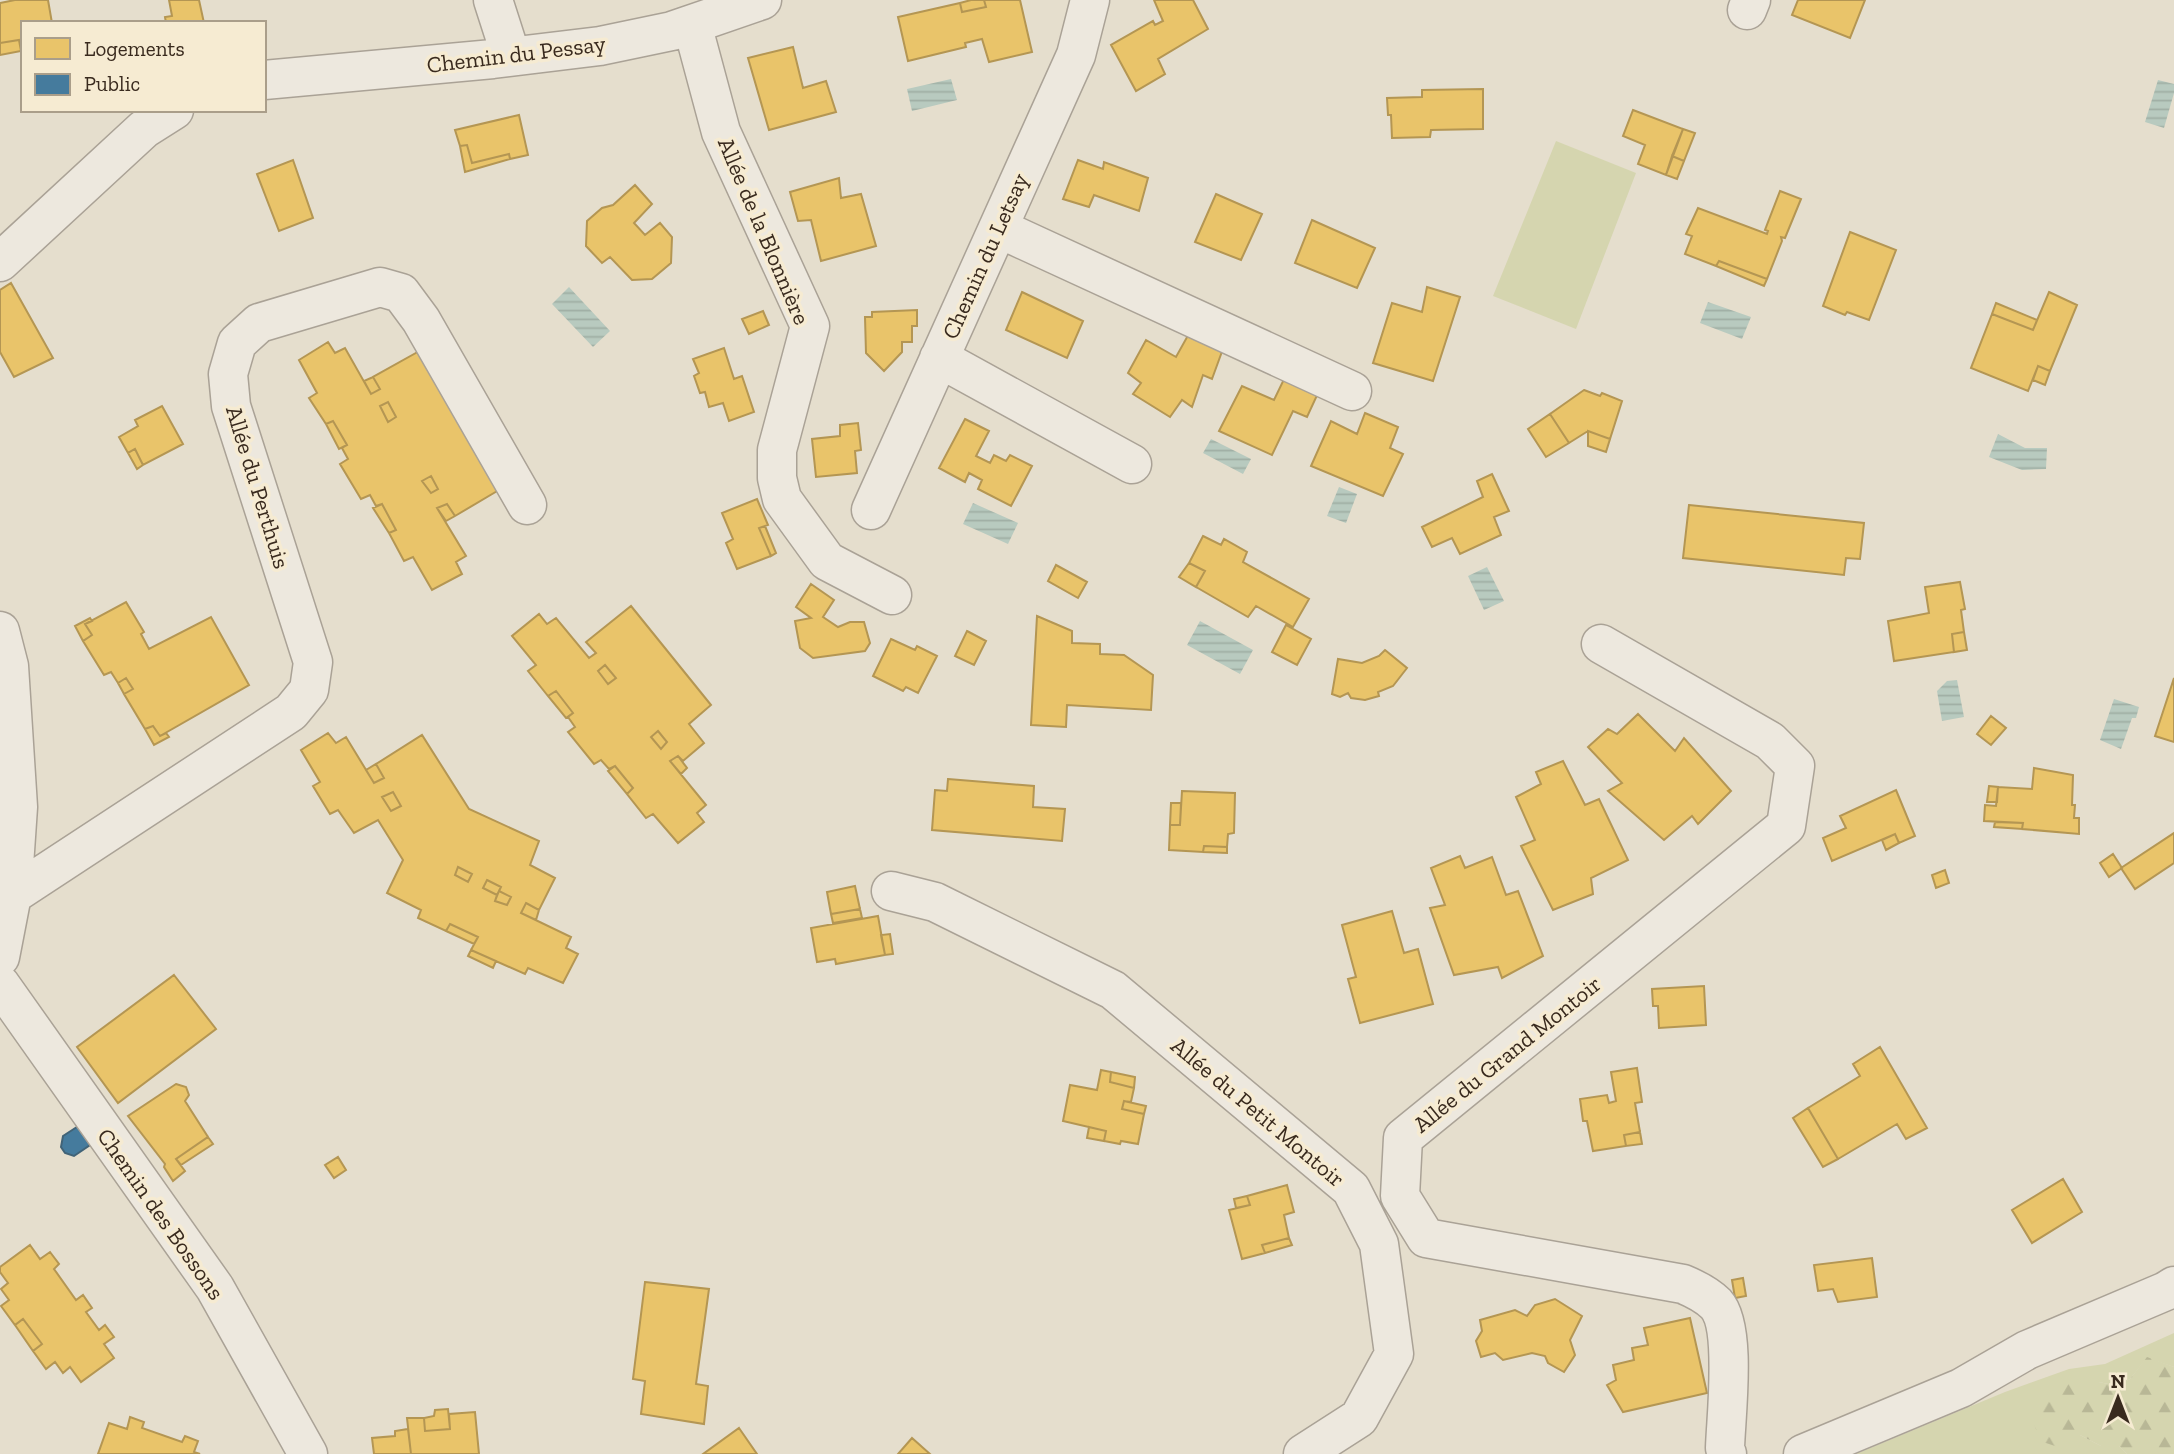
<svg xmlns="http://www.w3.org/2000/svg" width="2174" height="1454" font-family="'Zilla Slab',serif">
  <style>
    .green { fill: #d5d5af }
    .forest { fill: url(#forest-firs) }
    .water { fill: url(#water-rules) }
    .homes { fill: #e9c46a; stroke: #b49653; stroke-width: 2; fill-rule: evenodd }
    .public { fill: #457b9d; stroke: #416377; stroke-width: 2 }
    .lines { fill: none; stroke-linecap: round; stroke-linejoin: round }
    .minor-casing { stroke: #aaa296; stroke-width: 41 }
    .minor { stroke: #ede8de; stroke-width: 38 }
    .labels { text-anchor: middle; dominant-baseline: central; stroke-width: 7; stroke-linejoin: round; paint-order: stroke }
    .street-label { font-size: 23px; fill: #392a1e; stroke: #f6ebd2 }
  </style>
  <defs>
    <pattern id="forest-firs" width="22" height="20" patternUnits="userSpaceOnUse" patternTransform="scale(1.75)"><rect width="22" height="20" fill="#d5d5af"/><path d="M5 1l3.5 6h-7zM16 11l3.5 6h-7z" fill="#b8b796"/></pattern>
    <pattern id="water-rules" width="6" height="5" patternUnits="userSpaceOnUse" patternTransform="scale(1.75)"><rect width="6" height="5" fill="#b8cabf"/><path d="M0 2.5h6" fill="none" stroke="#9faea4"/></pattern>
  </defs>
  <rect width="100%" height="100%" fill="#e5decd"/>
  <path class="green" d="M1556 141 1636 173 1576 329 1493 296Z
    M2174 1333V1367L2147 1358 2130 1379 2117 1386 2099 1382 2080 1435 2101 1446H2119L2127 1454H1856L2005 1392 2069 1369 2105 1364Z"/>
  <path class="forest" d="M2147 1357 2174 1367V1454H2127L2119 1446H2101L2080 1435 2064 1449 2040 1441 2032 1418 2066 1381 2099 1382 2117 1386 2130 1379Z"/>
  <path class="water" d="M951 79 957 100 912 111 907 89Z
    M2158 80 2174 84V93L2164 128 2145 122Z
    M569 287 610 331 593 347 552 304Z
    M1708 302 1751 317 1742 339 1700 323Z
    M1998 434 2025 448H2047L2046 469 2022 470 1989 457Z
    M1211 439 1251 459 1243 474 1203 453Z
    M1339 487 1357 494 1346 523 1327 516Z
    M973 503 1018 523 1008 544 963 524Z
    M1487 567 1504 601 1484 610 1468 576Z
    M1200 621 1253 650 1240 674 1187 645Z
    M1957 680 1964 717 1942 721 1937 691 1947 681Z
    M2114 699 2139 707 2136 718H2132L2121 749 2100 740Z"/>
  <path class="homes" d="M15 0H48L52 23H23L21 51 19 40 0 43V3Z
    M169 0H199L204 23H166L165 17 172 16Z
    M971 0H984L986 7 962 12 960 3Z
    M984 0H1020L1032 52 989 62 982 39 965 43 966 47 908 61 898 17 960 3 962 12 986 7Z
    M1154 0H1193L1208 29 1158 59 1165 74 1136 91 1111 45 1153 21 1155 25 1163 21Z
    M1798 0H1865L1850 38 1792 15Z
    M19 40 21 51 0 55V43Z
    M793 47 803 88 826 81 836 112 769 130 748 58Z
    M1483 89V129L1431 130 1430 137 1392 138 1391 115H1388L1387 98 1422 97V90Z
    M1633 110 1683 129 1666 175 1638 164 1645 145 1623 136Z
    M519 115 528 155 510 159 509 154 472 163 467 145 460 146 455 130Z
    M1683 129 1695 133 1684 161 1672 156Z
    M467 145 472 163 509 154 510 159 465 172 460 146Z
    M1672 156 1684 161 1677 179 1666 175Z
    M293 160 313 218 279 231 257 174Z
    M1078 160 1103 169 1104 162 1148 178 1139 211 1094 195 1089 207 1063 199Z
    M839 178 841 198 861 194 876 246 821 261 811 220 798 221 790 192Z
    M635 185 652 204 634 223 645 235 660 223 672 237 671 263 652 279 632 280 610 257 602 263 586 246 587 221 602 208 613 205Z
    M1780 191 1801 199 1785 238 1781 237 1782 241 1767 279 1719 261 1716 266 1685 254 1692 236 1686 234 1698 208 1767 234 1768 231 1765 230Z
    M1216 194 1262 214 1241 260 1195 242Z
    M1312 220 1375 248 1357 288 1295 263Z
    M1850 232 1896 250 1869 320 1847 312 1845 315 1823 306Z
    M1719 261 1767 279 1764 286 1716 266Z
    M11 283 53 358 14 377 0 352V290Z
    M1427 287 1460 297 1433 381 1373 363 1392 303 1422 312Z
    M1022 292 1083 321 1067 358 1006 330Z
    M2049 292 2077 305 2050 371 2038 366 2028 391 1971 368 1992 314 2033 330Z
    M1996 303 2037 320 2033 330 1992 314Z
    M917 310V326H912V342H902V352L884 371 866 353 865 317H872V312Z
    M763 311 769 325 749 334 742 319Z
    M1191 330 1224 346 1212 379 1203 375 1192 407 1182 400 1170 417 1133 394 1141 383 1128 373 1146 340 1176 357Z
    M328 342 335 353 345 348 371 394 380 389 373 377 423 349 504 487 455 516 447 504 437 508 466 556 456 562 462 574 432 590 413 557 404 561 389 533 396 530 382 504 376 506 370 495 361 499 340 464 348 459 342 448 347 445 333 421 326 424 309 398 317 393 299 360ZM388 402 396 417 388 422 380 406ZM431 476 438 489 431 493 422 481Z
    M724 348 734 379 742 376 754 412 729 421 723 403 709 407 705 392 700 393 694 376 699 373 693 359Z
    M2038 366 2050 371 2045 385 2033 380Z
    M1286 375 1319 391 1307 417 1293 411 1272 455 1219 431 1242 386 1274 400Z
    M373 377 380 389 371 394 364 381Z
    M1584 390 1600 396 1602 393 1622 401 1610 439 1588 431 1569 443 1550 414Z
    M388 402 396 417 388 422 380 406Z
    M162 406 183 444 143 465 135 449 128 453 119 437 138 426 135 420Z
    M1365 413 1398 427 1390 448 1403 454 1383 496 1311 466 1331 421 1357 434Z
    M1550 414 1569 443 1546 457 1528 429Z
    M965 419 989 431 976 456 990 463 994 455 1006 461 1010 455 1032 466 1011 506 978 489 982 480 969 473 965 482 939 468Z
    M333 421 347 445 339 449 326 424Z
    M858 423 861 450 855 451 857 473 816 477 812 439 840 436V425Z
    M1588 431 1610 439 1606 452 1588 446Z
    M135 449 143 465 137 469 128 453Z
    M1492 474 1509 511 1494 517 1501 535 1460 554 1452 538 1432 547 1422 527 1483 497 1477 481Z
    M431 476 438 489 431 493 422 481Z
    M757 499 768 525 759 528 771 556 737 569 726 543 733 539 722 513Z
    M382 504 396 530 389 533 373 508Z
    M447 504 455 516 446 521 437 508Z
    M1689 505 1864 523 1860 559 1846 558 1844 575 1683 558Z
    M765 526 776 553 771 556 759 528Z
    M1203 536 1221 545 1224 539 1247 552 1243 562 1309 599 1293 627 1256 606 1248 617 1196 587 1205 571 1189 563Z
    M1189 563 1205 571 1196 587 1179 577Z
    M1056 565 1087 582 1078 598 1048 581Z
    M1960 582 1965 609 1961 610 1964 632 1952 634 1954 652 1894 661 1888 621 1929 613 1925 587Z
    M811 584 834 600 823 617 838 627 850 622H864L870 643 865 651 813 658 800 648 795 621 811 618 796 607Z
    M126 602 144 632 141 634 149 649 211 617 249 685 160 736 153 726 145 729 124 694 133 689 126 678 118 683 111 672 104 675 83 641 92 635 85 624Z
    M631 606 711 705 689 724 704 743 683 761 678 756 670 761 706 805 697 813 704 822 678 843 653 814 646 818 627 794 633 788 615 766 609 769 601 760 594 764 568 732 575 727 568 717 573 713 556 691 548 696 528 671 536 665 512 636 539 614 547 624 556 618 589 658 596 653 586 642ZM605 665 616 678 608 684 598 671ZM658 731 667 742 661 749 651 737Z
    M1037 616 1072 631V643L1100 644V654L1124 655 1153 675 1151 710 1067 705 1066 727 1031 725Z
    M90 618 92 621 85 624 92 635 83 641 75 626Z
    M1286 625 1311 639 1297 665 1272 652Z
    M967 631 986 641 974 665 955 656Z
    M1964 632 1967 650 1954 652 1952 634Z
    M891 639 915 650 917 646 937 656 918 693 906 687 903 691 873 676Z
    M1385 650 1407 668 1393 686 1378 692 1379 696 1365 700 1351 698 1348 693 1340 697 1332 694 1338 659 1362 663 1379 656Z
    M605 665 616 678 608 684 598 671Z
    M126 678 133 689 124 694 118 683Z
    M2174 678V742L2155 736Z
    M556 691 573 713 566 718 548 696Z
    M1638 714 1675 751 1684 738 1731 791 1698 824 1692 816 1664 840 1608 791 1622 783 1588 747 1608 729 1617 734Z
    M1991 716 2006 728 1991 745 1977 734Z
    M153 726 160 736 166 733 169 737 154 745 145 729Z
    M658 731 667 742 661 749 651 737Z
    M328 733 336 743 346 737 374 783 384 778 376 764 422 735 469 809 539 841 530 865 555 878 539 910 526 903 521 913 571 937 566 948 578 954 563 983 528 968 525 974 471 950 478 937 450 924 446 931 418 918 421 910 387 893 403 860 378 820 354 833 338 810 330 814 313 786 320 782 301 750ZM393 792 401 806 391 811 382 797ZM458 867 472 874 468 882 455 875ZM487 880 501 887 499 891 511 897 507 905 495 901 497 895 483 888Z
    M678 756 687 768 681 774 670 761Z
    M1563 761 1585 805 1599 799 1628 860 1591 878 1593 894 1553 910 1521 846 1535 840 1516 797 1541 784 1536 772Z
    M376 764 384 778 374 783 366 770Z
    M615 766 633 788 627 794 608 771Z
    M2034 768 2073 775 2072 805H2075L2074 818H2079V834L2022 829 2023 823 1984 821 1985 805 1996 806 1998 787 2032 789Z
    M948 779 1034 786 1033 807 1065 809 1062 841 932 830 935 790 947 791Z
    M1989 786 1998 787 1997 802H1987Z
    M1896 790 1915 836 1899 843 1895 834 1832 861 1823 838 1846 828 1840 816Z
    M1182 791 1235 793 1234 833 1228 834 1227 847 1204 846 1203 852 1169 850 1170 825H1180Z
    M393 792 401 806 391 811 382 797Z
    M1171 803H1181L1180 825H1170Z
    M1995 822 2023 823 2022 829 1994 827Z
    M2174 833V863L2135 889 2121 868Z
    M1895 834 1899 843 1886 850 1882 840Z
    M1204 846 1227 847V853L1203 852Z
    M2113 854 2122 868 2109 877 2100 863Z
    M1460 856 1465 868 1492 857 1506 895 1518 891 1543 956 1502 978 1498 967 1454 975 1430 908 1445 905 1431 868Z
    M458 867 472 874 468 882 455 875Z
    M1945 870 1949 883 1936 888 1932 875Z
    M487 880 501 887 497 895 483 888Z
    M855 886 860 909 831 914 827 892Z
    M499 891 511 897 507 905 495 901Z
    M526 903 539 910 536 920 521 913Z
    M860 909 862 918 833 923 831 914Z
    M1392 911 1404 953 1418 949 1433 1004 1360 1023 1348 979 1356 977 1342 925Z
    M878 916 885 955 836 964 835 959 817 962 811 928Z
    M450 924 478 937 474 944 446 931Z
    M890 934 893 954 885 955 881 935Z
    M471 950 496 961 493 968 468 956Z
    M174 975 216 1029 118 1103 77 1047Z
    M1704 986 1706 1025 1659 1028 1658 1006H1653L1652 989Z
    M1880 1047 1927 1128 1906 1139 1897 1124 1838 1159 1808 1108 1860 1076 1853 1064Z
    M1637 1068 1642 1102 1635 1103 1640 1132 1624 1135 1626 1146 1593 1151 1587 1121H1583L1580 1099 1607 1095 1609 1103 1616 1101 1611 1072Z
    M1101 1070 1111 1072 1110 1082 1134 1088 1131 1102 1124 1101 1122 1109 1144 1114 1138 1144 1121 1141 1120 1144 1104 1141 1106 1131 1063 1121 1070 1085 1097 1090Z
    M1111 1072 1135 1077 1134 1088 1110 1082Z
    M176 1084 186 1087 189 1095 185 1101 208 1137 176 1159 185 1171 173 1181 164 1167 165 1164 128 1116Z
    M1124 1101 1146 1106 1144 1114 1122 1109Z
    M1808 1108 1838 1159 1823 1167 1793 1118Z
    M1089 1127 1106 1131 1104 1141 1087 1138Z
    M1640 1132 1642 1144 1626 1146 1624 1135Z
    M208 1137 213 1144 181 1165 176 1159Z
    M338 1157 346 1170 334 1178 325 1165Z
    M2063 1179 2082 1212 2032 1243 2012 1210Z
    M1287 1185 1294 1212 1284 1215 1289 1238 1262 1245 1265 1253 1242 1259 1229 1210 1250 1205 1247 1196Z
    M1247 1196 1250 1205 1236 1208 1234 1199Z
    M1289 1238 1292 1245 1265 1253 1262 1245Z
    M30 1245 40 1259 50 1252 59 1264 54 1269 76 1300 83 1295 92 1308 86 1312 99 1330 105 1325 114 1337 104 1344 114 1358 81 1382 70 1367 63 1373 55 1362 46 1369 33 1351 42 1344 23 1319 15 1325 1 1306 9 1300 1 1289 8 1283 0 1272V1267Z
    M1872 1258 1877 1297 1838 1302 1833 1289 1818 1291 1814 1265Z
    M1743 1278 1746 1296 1735 1298 1732 1280Z
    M645 1282 709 1289 696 1384 708 1386 704 1424 641 1414 645 1381 633 1379Z
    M1555 1299 1582 1316 1570 1340 1575 1355 1564 1372 1548 1363 1545 1356 1532 1353 1503 1360 1495 1353 1481 1357 1476 1341 1482 1331 1480 1320 1515 1310 1527 1316 1535 1305Z
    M1690 1318 1707 1393 1623 1412 1607 1385 1616 1380 1613 1365 1634 1360 1632 1348 1648 1345 1644 1328Z
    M23 1319 42 1344 33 1351 15 1325Z
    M448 1409 450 1429 425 1431 424 1418 434 1416 435 1410Z
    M475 1412 479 1454H411L407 1418H424L425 1431 450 1429 449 1414Z
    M130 1417 144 1422 142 1428 182 1442 185 1436 198 1441 194 1452 200 1454H98L109 1423 127 1429Z
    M739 1428 757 1454H703Z
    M408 1429 411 1454H374L372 1438 395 1436V1431Z
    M912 1438 930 1454H898Z"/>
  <path class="public" d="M86 1121 99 1139 74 1156 65 1153 61 1147 63 1136Z"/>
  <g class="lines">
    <g class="minor-casing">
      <path id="minor" d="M493 0 511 56
        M1747 10 1751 0
        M692 24 721 132 810 326 777 450V478L782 499 827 561 892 595
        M264 80 493 59 600 46 672 31 762 0
        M998 228 1352 391
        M0 262 144 129 174 110
        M939 358 1132 464
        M871 510 1076 55 1090 0
        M0 631 9 666 18 807 12 895 0 957
        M1601 644 1770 741 1795 766 1786 826 1403 1138 1400 1196 1426 1238 1683 1284C1695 1289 1707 1295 1716 1304 1737 1327 1726 1415 1725 1448L1727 1454
        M891 891 935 902 1113 990 1351 1189 1379 1244 1394 1354 1359 1418 1303 1454
        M12 895 291 712 309 690 313 662 231 406 228 374 237 343 259 323 380 287 401 293 421 320 527 505
        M0 984 215 1288 308 1454
        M1803 1454 1961 1388 2027 1350 2166 1291 2174 1286"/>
    </g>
    <use href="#minor" class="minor"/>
  </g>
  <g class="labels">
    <g class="street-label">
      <text transform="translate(516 54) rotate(-7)">Chemin du Pessay</text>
      <text transform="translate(764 231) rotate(67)">Allée de la Blonnière</text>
      <text transform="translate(985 256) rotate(-66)">Chemin du Letsay</text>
      <text transform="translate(258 487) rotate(73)">Allée du Perthuis</text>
      <text transform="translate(1507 1054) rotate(-39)">Allée du Grand Montoir</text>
      <text transform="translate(1258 1112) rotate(40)">Allée du Petit Montoir</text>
      <text transform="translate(161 1214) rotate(55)">Chemin des Bossons</text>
    </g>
  </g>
  <rect x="21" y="21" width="245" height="91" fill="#f6ebd2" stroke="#aa9e8a" stroke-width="2"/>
  <rect x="35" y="38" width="35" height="21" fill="#e9c46a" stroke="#aa9e8a" stroke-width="2"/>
  <text x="84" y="56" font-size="21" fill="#392a1e">Logements</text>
  <rect x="35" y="74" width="35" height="21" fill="#457b9d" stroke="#aa9e8a" stroke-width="2"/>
  <text x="84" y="91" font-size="21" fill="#392a1e">Public</text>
  <g transform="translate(2118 1398)" stroke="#f6ebd2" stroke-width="5" paint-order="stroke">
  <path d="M0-5L12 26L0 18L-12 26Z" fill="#392a1e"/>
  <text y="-10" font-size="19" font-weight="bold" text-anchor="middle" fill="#392a1e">N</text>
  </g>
</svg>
